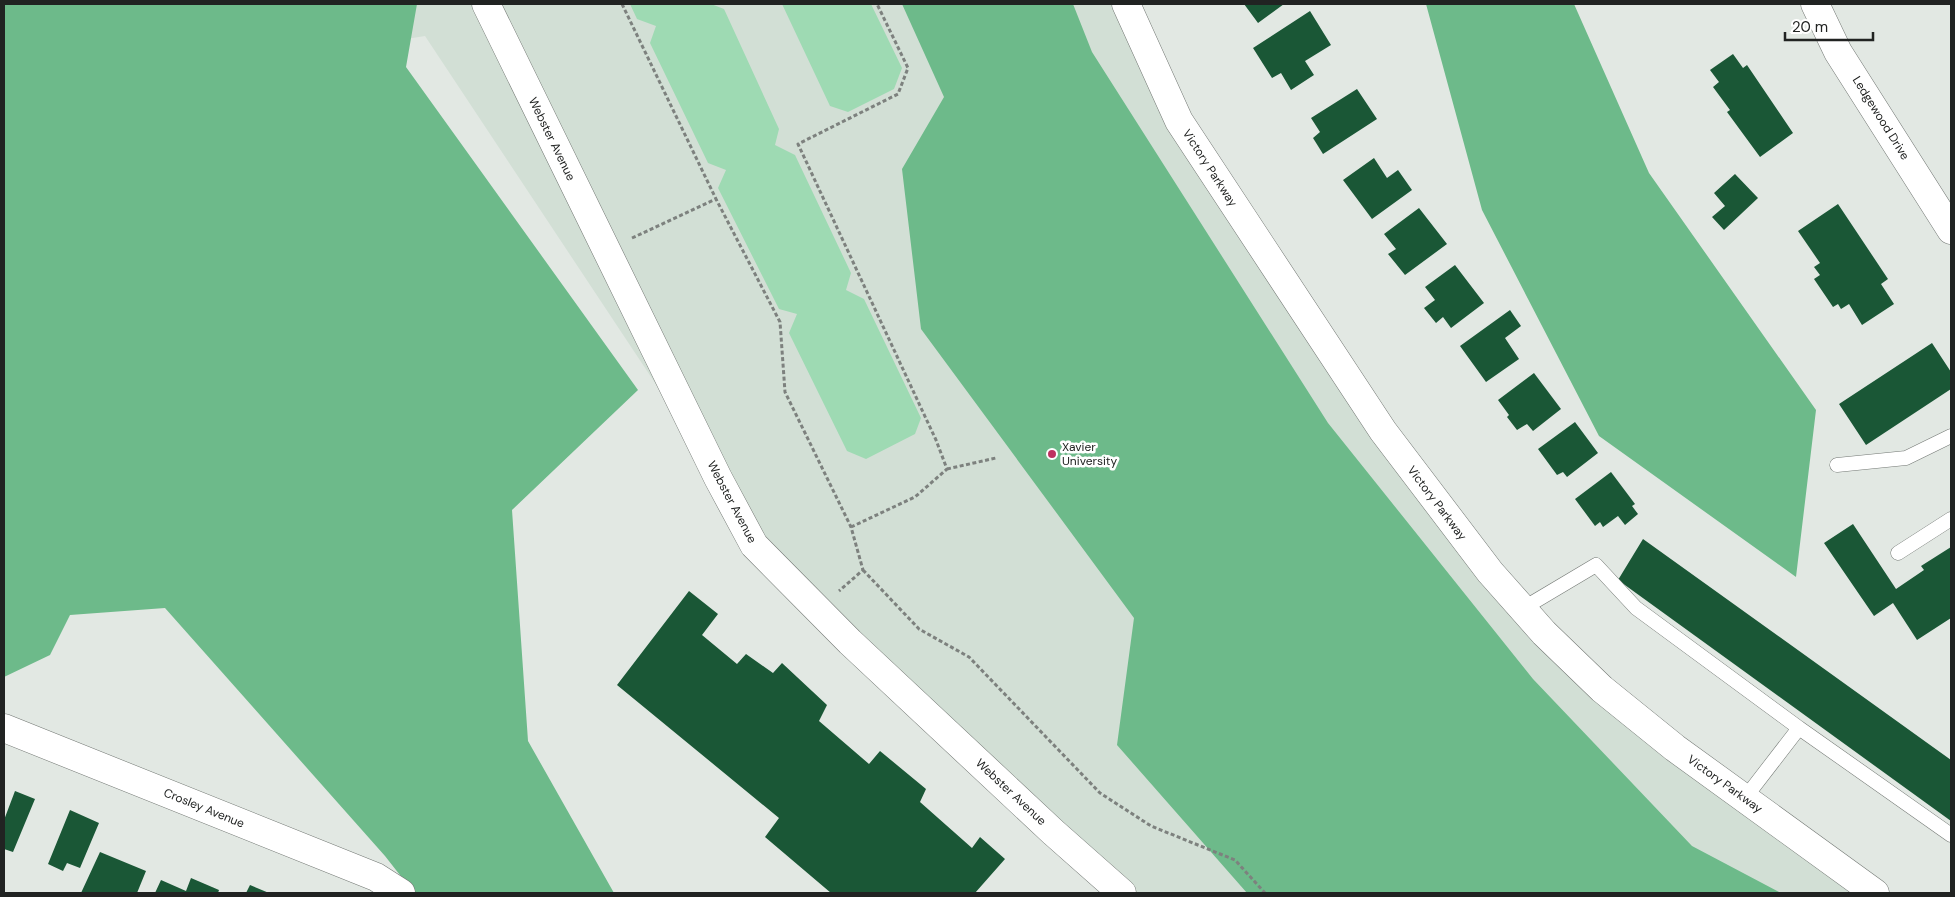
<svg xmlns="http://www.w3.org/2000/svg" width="1955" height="897" font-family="'DM Sans',sans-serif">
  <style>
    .built { fill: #d2dfd5 }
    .green { fill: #9edab3 }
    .forest { fill: #6dba8a }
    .building { fill: #1a5736 }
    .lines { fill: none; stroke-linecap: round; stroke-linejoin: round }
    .lane-casing { stroke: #737874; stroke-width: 15 }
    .street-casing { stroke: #737874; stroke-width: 29 }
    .secondary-casing { stroke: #737874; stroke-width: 29 }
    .path { stroke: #7d817e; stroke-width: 3; stroke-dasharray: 4 2.5; stroke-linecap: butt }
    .lane { stroke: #fff; stroke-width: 14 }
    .street { stroke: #fff; stroke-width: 28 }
    .secondary { stroke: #fff; stroke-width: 28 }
    .poi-dot { fill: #be3160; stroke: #fff; stroke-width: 2 }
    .labels { text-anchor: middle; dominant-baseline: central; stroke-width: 5; stroke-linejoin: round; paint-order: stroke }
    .street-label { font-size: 12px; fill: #212322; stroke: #fff }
    .poi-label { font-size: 12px; fill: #212322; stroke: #fff; text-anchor: start }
  </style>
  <rect width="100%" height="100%" fill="#e2e8e3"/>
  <path class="built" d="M4 4H1126L1179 121 1544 633 1875 893H1122L754 545 718 478 425 36 4 104Z"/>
  <path class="green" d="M630 4H711L724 9 779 129 775 145 795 155 851 273 846 290 864 299 921 418 915 434 866 459 847 451 789 333 797 314 779 309 718 188 726 170 708 163 650 43 656 26 637 19Z
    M782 4H871L902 68 894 89 848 112 830 106Z"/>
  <path class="forest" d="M4 4H417L406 67 638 390 512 510 528 741 614 893H414L385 856 165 608 70 615 50 655 4 677Z
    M902 4H1073L1092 52 1328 423 1533 679 1692 846 1781 893H1247L1117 745 1134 618 921 329 902 169 944 97Z
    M1426 4H1574L1649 173 1816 410 1796 577 1599 436 1482 210Z"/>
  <path class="building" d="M1244 4H1284L1258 23Z
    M1310 11 1331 45 1305 61 1314 75 1291 90 1281 73 1272 78 1253 48Z
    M1733 54 1743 68 1747 65 1793 133 1760 157 1727 112 1730 110 1713 87 1719 82 1710 70Z
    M1357 89 1377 119 1323 154 1313 138 1320 132 1311 118Z
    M1374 158 1387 178 1398 170 1412 190 1372 219 1343 180Z
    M1735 174 1758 198 1724 230 1712 217 1725 206 1714 193Z
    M1838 204 1888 279 1881 284 1894 304 1862 325 1849 304 1841 309 1838 304 1833 307 1814 279 1820 275 1814 267 1820 263 1798 231Z
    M1419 208 1447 244 1405 275 1388 254 1396 249 1384 234Z
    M1455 265 1484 303 1451 328 1443 317 1436 323 1424 308 1435 300 1425 287Z
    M1510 310 1521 326 1505 338 1519 359 1486 382 1460 346Z
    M1932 343 1951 372V389L1866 445 1839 404Z
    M1534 373 1561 409 1533 431 1527 424 1517 430 1507 417 1509 415 1498 400Z
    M1575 422 1598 453 1567 477 1563 472 1557 475 1538 449Z
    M1611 472 1635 504 1632 506 1638 514 1625 525 1618 516 1603 527 1600 522 1595 526 1575 499Z
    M1853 524 1896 589 1924 570 1921 566 1951 547V618L1917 640 1893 603 1874 616 1824 543Z
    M1643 539 1951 760V821L1618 580Z
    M689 591 718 614 702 635 737 664 746 654 773 673 782 663 827 705 819 721 869 764 880 751 926 789 920 802 972 848 980 837 1005 859 975 893H831L765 837 779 818 617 685Z
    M15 791 35 799 13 852 4 849V820Z
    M70 810 99 823 80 868 67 863 63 871 48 864Z
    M100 852 146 871 137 893H81Z
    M191 878 219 890 218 893H155L161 880 186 891Z
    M250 885 269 893H246Z"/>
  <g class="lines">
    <g class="lane-casing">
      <path id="lane" d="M1837 465 1906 458 1951 436
        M1898 553 1951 519
        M1522 609 1596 565 1636 608 1799 728
        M1745 798 1799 728 1951 835"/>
    </g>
    <g class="street-casing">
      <path id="street" d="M486 4 718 478 754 545 850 642 1053 832 1122 893
        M1815 4 1838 52 1951 230
        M4 728 376 877 401 893"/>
    </g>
    <g class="secondary-casing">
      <path id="secondary" d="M1126 4 1179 121 1383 431 1490 572 1544 633 1602 689 1675 748 1875 893"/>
    </g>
    <path class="path" d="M622 4 716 199
      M632 238 716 199 780 322 785 392 851 527 863 570 839 591
      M947 469 996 458
      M851 527 915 497 947 469 936 440 798 144 898 94 908 68 877 4
      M863 570 919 629 969 657 1100 793 1151 826 1235 860 1265 893"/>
    <use href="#lane" class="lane"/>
    <use href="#street" class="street"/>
    <use href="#secondary" class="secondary"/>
  </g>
  <circle class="poi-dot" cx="1052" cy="454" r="5"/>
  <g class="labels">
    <g class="street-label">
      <text transform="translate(1881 118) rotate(58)">Ledgewood Drive</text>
      <text transform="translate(552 139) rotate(64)">Webster Avenue</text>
      <text transform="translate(1210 168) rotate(57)">Victory Parkway</text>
      <text transform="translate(732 502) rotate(62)">Webster Avenue</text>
      <text transform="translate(1437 503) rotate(53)">Victory Parkway</text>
      <text transform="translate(1725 784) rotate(36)">Victory Parkway</text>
      <text transform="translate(1011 792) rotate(43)">Webster Avenue</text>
      <text transform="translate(204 808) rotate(22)">Crosley Avenue</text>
    </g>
    <g class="poi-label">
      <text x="1062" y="447">Xavier<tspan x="1062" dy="14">University</tspan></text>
    </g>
  </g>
  <rect width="1955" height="897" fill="none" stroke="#212322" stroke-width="10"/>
  <path d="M1785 32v8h88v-8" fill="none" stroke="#212322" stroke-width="2.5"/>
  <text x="1792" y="32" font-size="15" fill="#212322" stroke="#ffffff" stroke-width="4" paint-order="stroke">20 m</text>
</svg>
